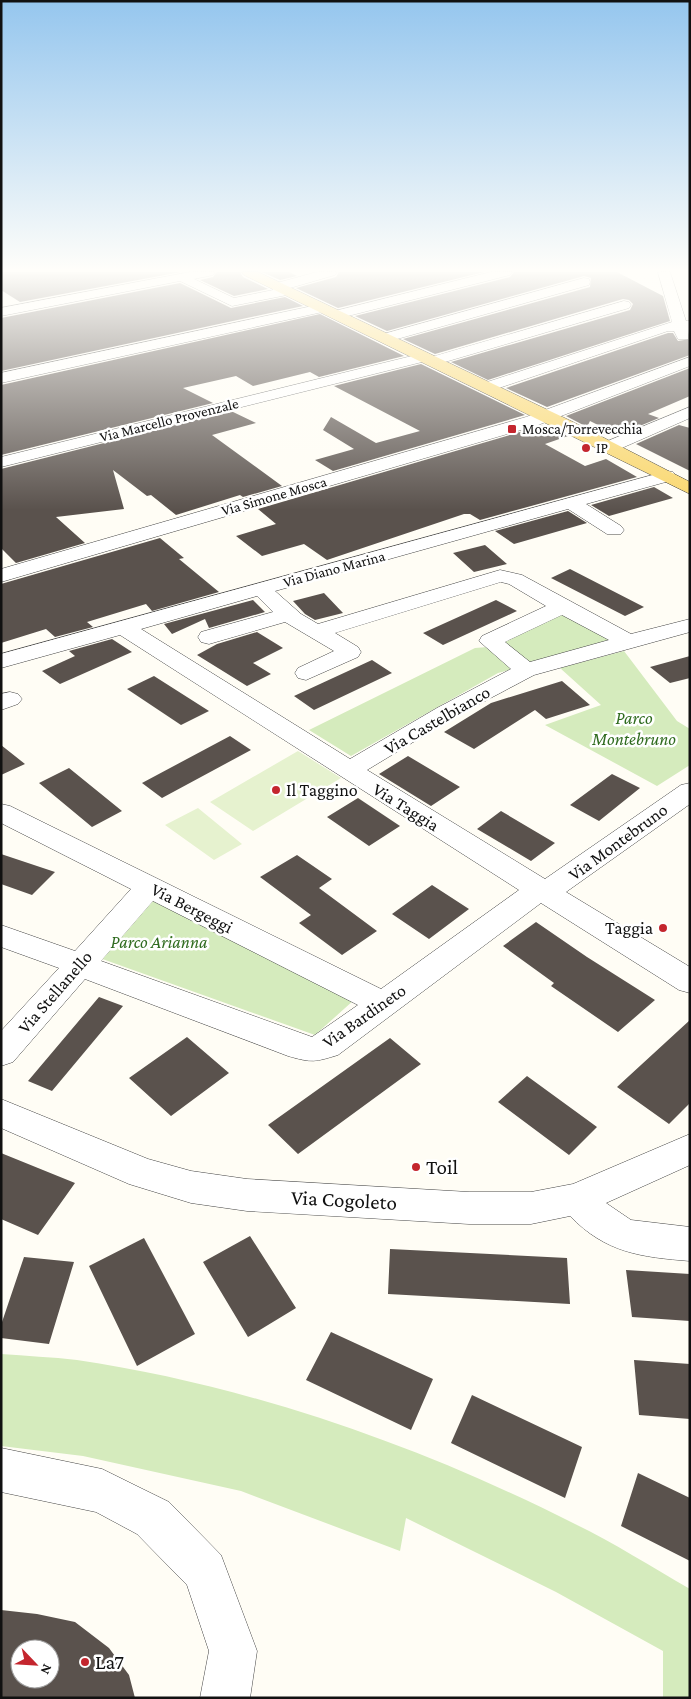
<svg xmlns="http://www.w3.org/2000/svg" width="691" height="1699" font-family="'Crimson Pro',serif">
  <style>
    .green { fill: #d5ebbd }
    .pitch { fill: #e6f2cf }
    .building { fill: #5a524d; fill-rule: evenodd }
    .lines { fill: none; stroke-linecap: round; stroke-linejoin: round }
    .minor-casing { stroke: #444; stroke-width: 1 }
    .major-casing { stroke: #222; stroke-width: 1 }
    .minor { fill: #fff; fill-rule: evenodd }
    .major { fill: #f9d66b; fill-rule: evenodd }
    .poi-dot { fill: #c4262e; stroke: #fff; stroke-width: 2 }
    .labels { text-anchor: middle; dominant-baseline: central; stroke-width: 5; stroke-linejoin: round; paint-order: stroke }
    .far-street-label { font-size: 15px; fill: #111; stroke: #fff }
    .far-poi-label { font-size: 15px; fill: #111; stroke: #fff; text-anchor: start }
    .park-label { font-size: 18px; font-style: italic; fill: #2f6b1f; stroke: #fff }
    .street-label { font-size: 18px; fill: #111; stroke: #fff }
    .poi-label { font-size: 18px; fill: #111; stroke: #fff; text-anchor: start }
    .near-poi-label { font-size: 21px; fill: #111; stroke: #fff; text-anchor: start }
    .near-street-label { font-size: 21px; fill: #111; stroke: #fff }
  </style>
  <rect width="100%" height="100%" fill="#fffdf5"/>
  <path class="green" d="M564 612 612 639 528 664 502 642Z
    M488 647 513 669 498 673 351 756 309 730 475 648Z
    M624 651 677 721 690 729V765L657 786 545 725 601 705 560 668Z
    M150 898 354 1000 315 1035 94 956Z
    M1 1354C26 1356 52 1357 77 1360 247 1385 421 1446 575 1524 614 1543 652 1567 690 1589V1698H663V1651L556 1592 406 1518 400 1551 241 1491 83 1456 1 1446Z"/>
  <path class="pitch" d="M298 751 341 778 253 831 210 802Z
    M198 808 242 844 214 860 165 825Z"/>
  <path class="building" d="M1 272H181L20 302 1 290Z
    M217 272H240L243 277 268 289 234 296 200 280 213 277Z
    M262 272H289L297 276 280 280Z
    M339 272H484L338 308 296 288 336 277Z
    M514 272H617L663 296 670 321 488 380 451 362 630 310 633 304 629 300 623 299 435 354 403 339 590 287 591 278 584 276 387 331 355 316 510 277Z
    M180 283 231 308 285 297 303 306 1 371V318Z
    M320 314 404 356 319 377 310 372 253 386 236 376 183 388 213 403 1 455V385Z
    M668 333H673L678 341 690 339V355L547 407 506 388Z
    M421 364 525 415 333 471 315 460 354 449 323 430 331 417 376 443 420 431 334 386Z
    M690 368V396L648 414 659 418 618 435 590 421 587 427 566 416Z
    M231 411 256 423 212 435 282 486 243 497 240 495 176 515 151 495 147 496 113 470 124 509 56 517 85 543 16 563 1 548V469Z
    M544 425 568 436 545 444 585 466 606 459 637 477 480 520 470 514H464L327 560 304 544 262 556 236 536 276 524 258 509Z
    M679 425 690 428V471L636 444Z
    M654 487 673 498 609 516 591 505Z
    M568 511 587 523 514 544 495 531Z
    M160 538 184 558 179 559 219 592 152 611 146 604 87 622 93 627 55 637 46 629 1 643V584Z
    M485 545 507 564 474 572 453 553Z
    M570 569 644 607 625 616 551 578Z
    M324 593 343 613 315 620 305 614 293 601Z
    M253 600 265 612 209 628 205 619 172 634 164 624Z
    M496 600 517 611 443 645 423 633Z
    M257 632 283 648 253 663 271 674 247 686 197 655 217 644Z
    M112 639 132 652 60 684 42 671 75 656 69 651Z
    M690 656V678L670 683 650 667Z
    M372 660 392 673 314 710 294 696Z
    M154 676 209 711 181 725 127 689Z
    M562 681 590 705 546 719 535 710 474 749 444 732 491 703Z
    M230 736 251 750 162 798 142 783Z
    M1 745 25 764 1 775Z
    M408 756 460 787 431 806 379 774Z
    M69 768 122 811 92 827 39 783Z
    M612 774 640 788 599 821 570 805Z
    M358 798 400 826 369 846 327 817Z
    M501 811 555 843 531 861 477 829Z
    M1 854 55 872 32 895 1 884Z
    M297 855 332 879 319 888 377 931 342 955 299 923 311 915 260 877Z
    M432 885 469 909 429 939 392 914Z
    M536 922 587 957 655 1000 618 1032 551 986 554 983 503 946Z
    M99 997 123 1006 52 1091 28 1081Z
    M690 1020V1103L669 1124 617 1087Z
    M187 1037 229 1073 171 1116 129 1078Z
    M390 1038 421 1064 298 1154 268 1125Z
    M527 1076 597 1127 569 1155 498 1102Z
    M1 1153 75 1183 38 1235 1 1219Z
    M250 1236 296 1308 248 1337 203 1262Z
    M144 1238 195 1334 137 1366 89 1266Z
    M390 1249 567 1258 570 1304 388 1294Z
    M24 1257 74 1262 49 1344 1 1338V1325Z
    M626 1270 690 1274V1321L632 1317Z
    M331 1332 433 1379 411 1430 306 1380Z
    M634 1360 690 1364V1419L639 1415Z
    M472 1395 582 1447 565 1498 451 1443Z
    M638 1473 690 1498V1561L621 1526Z
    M1 1610 37 1614 75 1622 109 1648 129 1675 135 1698H1ZM20 1649H50V1679H20Z"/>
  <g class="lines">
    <g class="minor-casing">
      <path id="minor" d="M190 272H215L213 275 194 279 234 298 273 290 271 287 273 284 317 272H337L335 275 290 288 294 291 292 294 232 306 180 281 1 316V308Z
        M491 272H512L510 275 336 319 329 315 331 312Z
        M658 272H670L686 321H690L688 339H678L674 331H668L493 390 487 392 479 387 481 384 672 322Z
        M584 278 589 279 590 282 589 285 390 341 385 342 378 338 380 335Z
        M624 301 629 302 631 305 629 308 438 364 433 365 426 361 1 467V457L424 353 431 357Z
        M322 304 327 305 329 308 327 311 1 383V373Z
        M690 357V366L538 425 1 582V569L526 417Z
        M690 407V418L615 451H603L600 447 603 443Z
        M667 471 673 472 676 476 673 480 586 504 621 526 624 530 621 534H607L568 509 275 591 301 614 318 624 500 570 522 575 631 634 690 619V632L534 675 453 718 367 770 545 879 681 785 690 783V804L566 892 690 967V993L679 990 541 903 338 1055C315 1062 312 1063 288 1056L85 979 13 1062 1 1066V1031L59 968 1 947V925L75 951 131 889 1 823V804L10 806 381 989 519 890 120 635 1 668V654ZM501 582 509 584 546 606 482 636 479 641 511 669 437 708 350 759 141 629 257 596 273 612 201 632 198 637 201 642 209 644 285 622 334 651 298 668 295 673 298 678 306 680 358 657 361 652 358 647 335 633ZM562 615 609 640 530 662 505 642ZM153 901 358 1005 312 1037 101 961Z
        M10 692 18 694 22 699 18 704 1 710V694Z
        M1 1099 148 1159 191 1171 247 1179 469 1192H531L573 1184 690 1134V1165L606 1203 631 1220 690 1227V1261C641 1257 606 1253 570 1216L531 1224H469L247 1211 191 1203 129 1184 1 1128Z
        M1 1448 102 1469 169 1502 221 1555 257 1651 250 1698H200L209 1651 187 1585 137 1534 96 1512 1 1492Z"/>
    </g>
    <g class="major-casing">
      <path id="major" d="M242 272H258L571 421 690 482V494L244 275Z"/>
    </g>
    <use href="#minor" class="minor"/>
    <use href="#major" class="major"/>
  </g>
  <linearGradient id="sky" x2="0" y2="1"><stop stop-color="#95c6ee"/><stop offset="0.53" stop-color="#fffefa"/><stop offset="1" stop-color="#fffefa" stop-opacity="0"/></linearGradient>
  <rect width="691" height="510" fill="url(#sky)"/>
  <g class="poi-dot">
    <rect x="507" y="424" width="10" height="10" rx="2.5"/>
    <circle cx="586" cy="448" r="5"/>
    <circle cx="276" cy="790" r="5"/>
    <circle cx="663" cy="928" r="5"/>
    <circle cx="416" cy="1167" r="5"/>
    <circle cx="85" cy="1662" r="5"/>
  </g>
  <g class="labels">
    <g class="far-street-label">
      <text transform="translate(169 420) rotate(-14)">Via Marcello Provenzale</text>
      <text transform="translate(274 496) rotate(-16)">Via Simone Mosca</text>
      <text transform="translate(334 569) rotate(-15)">Via Diano Marina</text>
    </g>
    <g class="far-poi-label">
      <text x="522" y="429">Mosca/Torrevecchia</text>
      <text x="596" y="448">IP</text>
    </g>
    <g class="park-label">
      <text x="634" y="718">Parco<tspan x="634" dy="21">Montebruno</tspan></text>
      <text x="159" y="942">Parco Arianna</text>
    </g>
    <g class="street-label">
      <text transform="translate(437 720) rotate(-30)">Via Castelbianco</text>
      <text transform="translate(406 807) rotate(32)">Via Taggia</text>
      <text transform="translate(618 842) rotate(-36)">Via Montebruno</text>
      <text transform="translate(192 908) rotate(27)">Via Bergeggi</text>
      <text transform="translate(55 992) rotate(-49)">Via Stellanello</text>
      <text transform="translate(364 1016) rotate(-35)">Via Bardineto</text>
    </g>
    <g class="poi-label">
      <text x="286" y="790">Il Taggino</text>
      <text x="653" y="928" text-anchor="end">Taggia</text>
    </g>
    <g class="near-poi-label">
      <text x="426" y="1167">Toil</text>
      <text x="95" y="1662">La7</text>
    </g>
    <g class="near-street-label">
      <text transform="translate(344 1200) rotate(3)">Via Cogoleto</text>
    </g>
  </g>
  <rect width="691" height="1699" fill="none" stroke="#111111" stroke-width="5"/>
  <g transform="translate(35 1664) rotate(115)"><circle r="24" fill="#ffffff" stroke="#a0a0a0"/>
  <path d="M0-4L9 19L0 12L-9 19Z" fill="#c4262e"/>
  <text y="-8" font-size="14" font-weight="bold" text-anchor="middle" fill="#111111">N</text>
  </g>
</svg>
